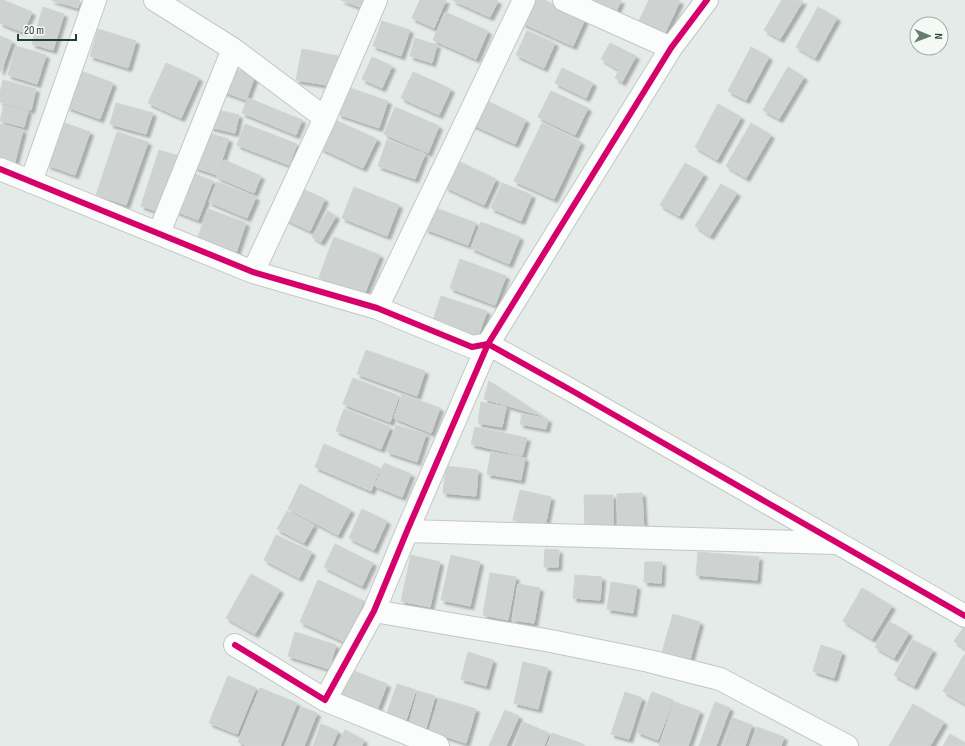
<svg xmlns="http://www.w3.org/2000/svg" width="965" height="746" font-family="'Sofia Sans Condensed',sans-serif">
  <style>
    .building { fill: #ced3d1; stroke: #ced4d1; filter: url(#shadow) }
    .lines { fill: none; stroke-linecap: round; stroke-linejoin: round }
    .minor-casing { stroke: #c2c8c5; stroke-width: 24 }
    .minor { stroke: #fbfcfc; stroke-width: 22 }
    .cycleway-casing { stroke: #f4f9f6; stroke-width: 8 }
    .cycleway { stroke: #d6006c; stroke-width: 6 }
  </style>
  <defs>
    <filter id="shadow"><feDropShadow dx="3.5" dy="3.5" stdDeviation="1" flood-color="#0004"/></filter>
  </defs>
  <rect width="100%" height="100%" fill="#e5ebe8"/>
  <path class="building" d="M0 0H3L32 12 23 32 0 23Z
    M51 0H80L78 8Z
    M341 0H363L360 7Z
    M420 0H446L434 28 412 18Z
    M452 0H496L498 1 490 17Z
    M533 0H544L585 19 573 46 522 23Z
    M582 0H621L614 17Z
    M649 0H677L680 1 663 37 637 25Z
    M782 0 803 1 780 39 764 30Z
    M43 7 64 14 53 50 32 44Z
    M818 7 837 18 815 58 796 47Z
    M445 12 488 31 476 59 433 40Z
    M382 21 410 30 401 56 373 46Z
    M98 29 136 41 128 68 90 56Z
    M527 31 555 43 544 68 516 55Z
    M0 36 12 41 1 71H0Z
    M415 38 437 45 432 63 410 56Z
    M610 43 636 56 622 82 615 78 619 70 601 59Z
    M16 46 46 55 37 84 8 75Z
    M751 47 769 57 746 100 728 91Z
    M302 49 338 56 333 86 296 80Z
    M372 57 392 66 382 88 362 79Z
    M166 63 199 78 181 118 148 103Z
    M231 67 255 76 246 100 222 91Z
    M788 67 804 77 779 119 763 110Z
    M562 68 593 83 586 98 555 83Z
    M81 71 113 83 100 119 67 107Z
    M413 72 451 89 439 115 401 98Z
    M3 80 36 89 31 110 0 102V93Z
    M347 87 388 101 379 128 338 114Z
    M551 91 588 108 575 135 538 117Z
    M248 98 302 120 296 135 242 113Z
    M483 99 526 120 515 144 471 124Z
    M116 103 153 113 146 134 110 124Z
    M718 104 741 117 717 160 695 147Z
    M4 105 28 111 24 127 0 121Z
    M395 107 439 126 428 153 384 134Z
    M214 109 239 115 235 133 210 127Z
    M333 119 377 139 363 168 320 148Z
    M62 122 90 132 75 175 47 165Z
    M542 123 581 142 554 199 514 181Z
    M751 123 771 135 746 178 726 166Z
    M0 124 23 130 13 169 0 165Z
    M245 124 297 144 289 165 237 145Z
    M117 132 148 142 126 205 96 195Z
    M205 132 229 139 217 175 194 167Z
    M387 140 425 154 415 179 378 166Z
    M159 150 182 157 163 213 141 206Z
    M224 160 261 176 254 193 217 177Z
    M458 161 496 179 484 205 445 187Z
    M685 163 704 174 679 216 660 205Z
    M187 171 213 181 198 220 173 210Z
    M217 182 256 197 247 218 209 202Z
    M502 183 532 195 521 221 491 208Z
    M721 184 737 193 710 236 695 226Z
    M354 187 399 205 387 236 342 218Z
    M300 188 325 199 310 231 285 219Z
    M433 207 476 223 468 245 425 229Z
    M208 209 246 223 236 253 197 240Z
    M328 211 336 216 321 242 312 237Z
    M481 222 520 237 509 264 471 248Z
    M334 237 380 255 364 295 319 277Z
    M460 259 506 276 495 305 450 288Z
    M441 296 487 311 478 336 433 321Z
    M366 350 425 371 417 396 357 374Z
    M353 378 399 396 390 422 343 404Z
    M489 381 543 416 484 399Z
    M402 394 440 408 431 433 394 418Z
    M481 402 506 407 502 427 478 423Z
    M344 409 390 427 381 449 336 431Z
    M522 414 548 419 546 429 520 424Z
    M396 425 426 434 417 462 387 452Z
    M475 427 527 438 522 456 471 444Z
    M324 444 380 468 371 491 315 467Z
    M491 452 525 458 521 480 487 474Z
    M384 463 411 474 402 497 375 486Z
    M446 466 478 470 476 496 443 493Z
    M300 484 351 510 338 535 288 509Z
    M520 490 551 497 545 527 513 520Z
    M642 493 644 531 618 532 617 494Z
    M584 495H613V527L585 528Z
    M362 509 387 521 374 550 349 538Z
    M287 511 314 525 304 543 277 529Z
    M276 535 312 552 299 578 264 560Z
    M335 544 373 563 362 586 324 567Z
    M545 549 559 550 558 567H544Z
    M698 552 759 557 757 580 696 575Z
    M411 555 440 562 430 607 401 601Z
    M451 555 480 562 470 606 441 600Z
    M645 562H662L661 583 644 582Z
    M490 573 516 577 508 620 483 615Z
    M251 574 280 590 255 634 226 618Z
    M575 575 602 577 600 600 573 598Z
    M318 580 364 601 345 642 300 622Z
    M611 582 637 586 633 613 607 609Z
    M518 584 540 588 534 623 512 620Z
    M862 588 892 606 872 639 843 621Z
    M673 614 700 622 690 660 662 652Z
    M890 622 909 633 894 658 875 647Z
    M965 626V649L954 641Z
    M295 632 336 645 329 669 288 656Z
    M913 640 933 650 914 686 894 675Z
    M821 645 842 652 834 678 813 671Z
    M468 652 493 660 486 686 461 679Z
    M964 655H965V704L943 691Z
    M523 662 548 668 538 709 514 703Z
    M349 669 387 684 376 713 338 698Z
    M228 676 256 688 237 734 209 723Z
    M397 684 416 690 406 720 387 713Z
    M260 688 297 703 280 746H248L238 742Z
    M418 691 435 696 426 728 409 723Z
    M625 692 642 698 629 739 611 734Z
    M652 692 673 700 658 740 637 732Z
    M439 698 476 709 466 743 429 731Z
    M674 702 700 711 688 746H659Z
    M715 702 730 708 716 746H699Z
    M913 704 944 722 930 746H889Z
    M301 707 317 713 304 746H285Z
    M505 710 519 716 506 746H489Z
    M733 718 752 725 745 746H723Z
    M523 722 549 733 544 746H514Z
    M321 724 338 731 332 746H313Z
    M757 727 784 737 781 746H750Z
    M345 730 364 740 362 746H337Z
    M552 733 583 744 582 746H547Z
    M950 734 965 743V746H943Z"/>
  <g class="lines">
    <g class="minor-casing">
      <path id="minor" d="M155 0 233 49 325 118 253 272
        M564 0 671 48
        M325 118 376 0
        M0 169 253 272 377 308 472 347 488 344 569 389 965 616
        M31 182 95 0
        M159 233 233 49
        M377 308 524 0
        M407 531 835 543
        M374 611 551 641 649 661 720 679 847 746
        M235 645 325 700 374 611 407 531 488 344 671 48 707 0
        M325 700 438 746"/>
    </g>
    <use href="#minor" class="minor"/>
    <g class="cycleway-casing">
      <path id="cycleway" d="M0 169 253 272 377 308 472 347 488 344 569 389 965 616
        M235 645 325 700 374 611 407 531 488 344 671 48 707 0"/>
    </g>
    <use href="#cycleway" class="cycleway"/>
  </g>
  <g transform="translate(929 36) rotate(91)"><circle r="19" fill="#f4f9f6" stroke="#a0aea8"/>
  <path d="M0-3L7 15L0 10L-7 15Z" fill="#677b73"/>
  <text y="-6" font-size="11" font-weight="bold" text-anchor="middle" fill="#233e34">N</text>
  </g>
  <path d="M18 34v6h58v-6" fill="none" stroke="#233e34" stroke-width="2"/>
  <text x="24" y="34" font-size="12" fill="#233e34" stroke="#f4f9f6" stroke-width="3" paint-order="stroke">20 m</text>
</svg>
